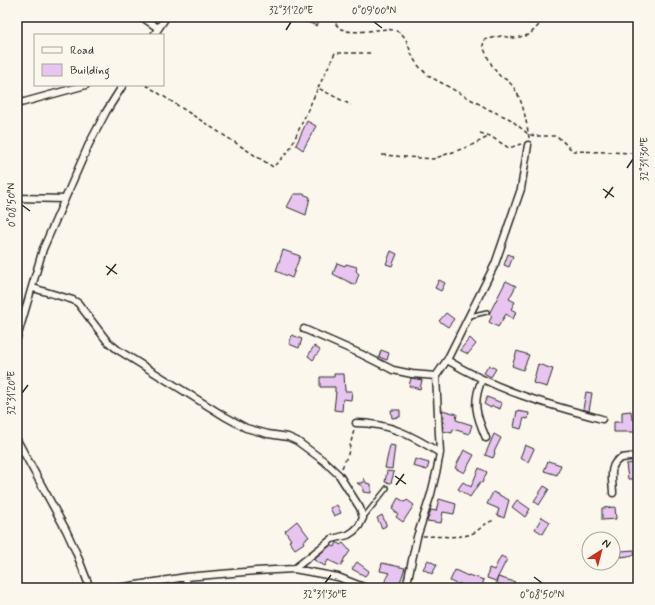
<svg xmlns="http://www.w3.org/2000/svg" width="655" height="605" font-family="Mynerve,sans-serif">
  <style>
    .building { fill: #e7c5f0; stroke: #2b2b2b }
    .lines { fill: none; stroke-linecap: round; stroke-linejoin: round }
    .service-casing { stroke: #2b2b2b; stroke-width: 6 }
    .minor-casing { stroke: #2b2b2b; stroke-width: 9 }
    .path { stroke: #2b2b2b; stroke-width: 1.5; stroke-dasharray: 4 3; stroke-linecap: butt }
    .service { stroke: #fbf7ec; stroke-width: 3 }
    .minor { stroke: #fbf7ec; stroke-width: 6 }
    .ticks { fill: none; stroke: #2b2b2b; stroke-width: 1.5 }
    .neatline { fill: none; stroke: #2b2b2b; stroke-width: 1.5 }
    .ticks-label { font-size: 10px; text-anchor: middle; fill: #2b2b2b }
  </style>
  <rect width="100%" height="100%" fill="#fbf7ec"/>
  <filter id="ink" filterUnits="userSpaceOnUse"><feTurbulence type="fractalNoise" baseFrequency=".025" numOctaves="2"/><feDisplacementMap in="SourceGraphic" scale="8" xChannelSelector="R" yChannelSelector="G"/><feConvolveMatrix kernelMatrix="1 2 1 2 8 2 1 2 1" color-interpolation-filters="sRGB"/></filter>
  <g filter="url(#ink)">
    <path class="building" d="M295 17H321L317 26Z
      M307 121 316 126 303 150 296 145Z
      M294 194H303L310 197 306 215 287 207Z
      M283 250 300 256 292 278 276 271Z
      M391 251 397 254 392 266 386 264Z
      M508 254 513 256 509 267 504 265Z
      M337 263 345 266 346 264 357 267 356 271 359 274 355 285 333 274Z
      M439 280 445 283 441 291 435 288Z
      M506 281 516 286 509 299 515 302 511 309 516 312 513 319 506 314 498 327 489 322 492 316 489 314Z
      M446 313 454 319 448 327 439 321Z
      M292 335 302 339 299 348 289 344Z
      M470 338 476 344 468 354 460 350Z
      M314 346 320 350 313 360 308 356Z
      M381 350 389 353 387 360 379 357Z
      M517 351 529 355 523 370 512 366Z
      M538 364 553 369 547 387 533 383Z
      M489 365 496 369 491 377 484 373Z
      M334 374H344L345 391H352L351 400 343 399 342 411 334 410 336 392H335V387H320V377H334Z
      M411 378 422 380 420 389 409 386Z
      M586 392 592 393 589 411 583 409Z
      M487 397 502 403 500 409 492 406 491 408 484 404Z
      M391 410H400V417L392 418Z
      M442 410 457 414 456 420 472 425 469 434 453 429 452 433 443 431 445 423 443 422 444 417H443Z
      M517 411 529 413 528 419 524 418 521 429 514 427Z
      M631 411 632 419H638V432H614V422H622V412Z
      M494 434 501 438 494 452 495 453 493 458 485 455Z
      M390 445 395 446 392 469 385 468Z
      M525 445 534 449 528 462 520 458Z
      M464 450 474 455 464 473 455 468Z
      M415 459 429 463 427 470 413 466Z
      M548 461 561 465 557 475 544 471Z
      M637 463 638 479H628L626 464Z
      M479 468 487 472 482 483 480 482 470 497 458 489 463 482 471 487Z
      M387 471 394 472 391 483 385 482Z
      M364 478 366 483 371 484V493L363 492V487L357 483H363Z
      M544 486 549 489 539 505 534 501Z
      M493 492 509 500 504 518 497 515 499 509 487 504Z
      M398 498 405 502 407 500 414 505 403 522 396 517 398 514 392 509Z
      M439 499 456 504 454 514 443 512 441 523 427 521 431 510 436 511Z
      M517 500 530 509 525 517 512 507Z
      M337 505 341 513 334 516 330 508Z
      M615 507 616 519 602 520V508Z
      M382 515 386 524V526L382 528 377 518Z
      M542 517 550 522 543 534 535 529Z
      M297 521 309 537 303 541 304 543 295 549 289 541 291 540 285 531Z
      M337 542 340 545 343 543 350 551 346 557H345L341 566 328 560 325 566 314 560 316 557 331 545 335 547Z
      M634 550 635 555 621 557V551Z
      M501 556 507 559 496 581 487 578 489 568 494 570Z
      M428 560 437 565 432 574 423 569Z
      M357 562 369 571 365 576 352 569Z
      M382 563 405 568 398 588H386L382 586 390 573 380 571Z
      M455 570 468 576V575L484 580 481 588H466L459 583 458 585 450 581Z
      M498 577 515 582 513 588 496 583Z"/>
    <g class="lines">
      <g class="service-casing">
        <path id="service" d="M470 316 487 312
          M363 518 387 488"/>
      </g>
      <g class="minor-casing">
        <path id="minor" d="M142 17 158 28
          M154 35 166 17
          M17 104 86 85
          M17 198 65 199
          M33 288 73 300 78 303 107 341 118 350 224 416 246 428 268 434 288 437 297 441 324 461 339 475 360 508 363 518 359 526 354 531 348 535 332 539 294 569 256 571 186 577 118 588
          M304 329 361 354 393 370 412 374 436 376
          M17 338 43 249 89 144 106 112 123 85
          M447 360C498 391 545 404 602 419
          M482 379C472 403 476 415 486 438
          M356 423C389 423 413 436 440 453
          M17 440 66 530 76 552 90 588
          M613 493C613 482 607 463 622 458 627 457 633 457 638 456
          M294 569 338 577 366 588
          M186 577 187 588
          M406 588 417 537 431 494 437 469 440 453 436 376 447 360 495 264 521 189 528 145"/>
      </g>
      <path class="path" d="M333 17C339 43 375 26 393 30 407 33 407 44 412 55 415 63 422 70 429 76L490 110 510 119 528 134 535 136H557L573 151 638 153
        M146 85 273 167 289 151 318 88 351 105
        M318 88 335 53H372
        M480 133 490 136 509 148 521 144
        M529 138C526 120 523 97 510 83 508 80 503 78 500 76 492 68 487 56 483 46L484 40 501 36 514 38 529 35 547 17
        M382 155 433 159 470 146 490 136
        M342 468 348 454 354 430
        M423 536C435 536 457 538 468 535 480 532 482 523 495 520
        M389 588 400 585"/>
      <use href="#service" class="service"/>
      <use href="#minor" class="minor"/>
    </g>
  </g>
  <path class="ticks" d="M374 22 382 28M286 30 291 22M627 168 633 159M603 189 614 197M605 198 613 187M22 205 30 211M106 266 117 274M107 275 116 264M22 393 28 385M395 476 406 484M396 485 404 474M534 577 542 583M325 583 331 575"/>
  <rect width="655" height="605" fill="none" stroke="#fbf7ec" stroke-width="44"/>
  <rect x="34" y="34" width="130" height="52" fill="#fbf7ec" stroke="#a8a59f"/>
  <rect x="42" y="47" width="20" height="6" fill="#fbf7ec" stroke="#a8a59f"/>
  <text x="70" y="54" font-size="12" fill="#2b2b2b">Road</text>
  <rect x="42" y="64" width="20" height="12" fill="#e7c5f0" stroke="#a8a59f"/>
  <text x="70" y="74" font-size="12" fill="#2b2b2b">Building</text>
  <g transform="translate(601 551) rotate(36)"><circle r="19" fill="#fbf7ec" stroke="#a8a59f"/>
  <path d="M0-3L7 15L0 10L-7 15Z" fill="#c8321e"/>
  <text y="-6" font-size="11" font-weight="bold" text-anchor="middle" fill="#2b2b2b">N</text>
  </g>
  <rect x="22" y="22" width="611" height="561" class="neatline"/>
  <g class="ticks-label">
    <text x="291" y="14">32°31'20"E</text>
    <text x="374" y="14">0°09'00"N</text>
    <text transform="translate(644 159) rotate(-90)" y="4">32°31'30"E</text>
    <text transform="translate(11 205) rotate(-90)" y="4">0°08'50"N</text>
    <text transform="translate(11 393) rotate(-90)" y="4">32°31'20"E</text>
    <text x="325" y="598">32°31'30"E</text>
    <text x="542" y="598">0°08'50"N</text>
  </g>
</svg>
